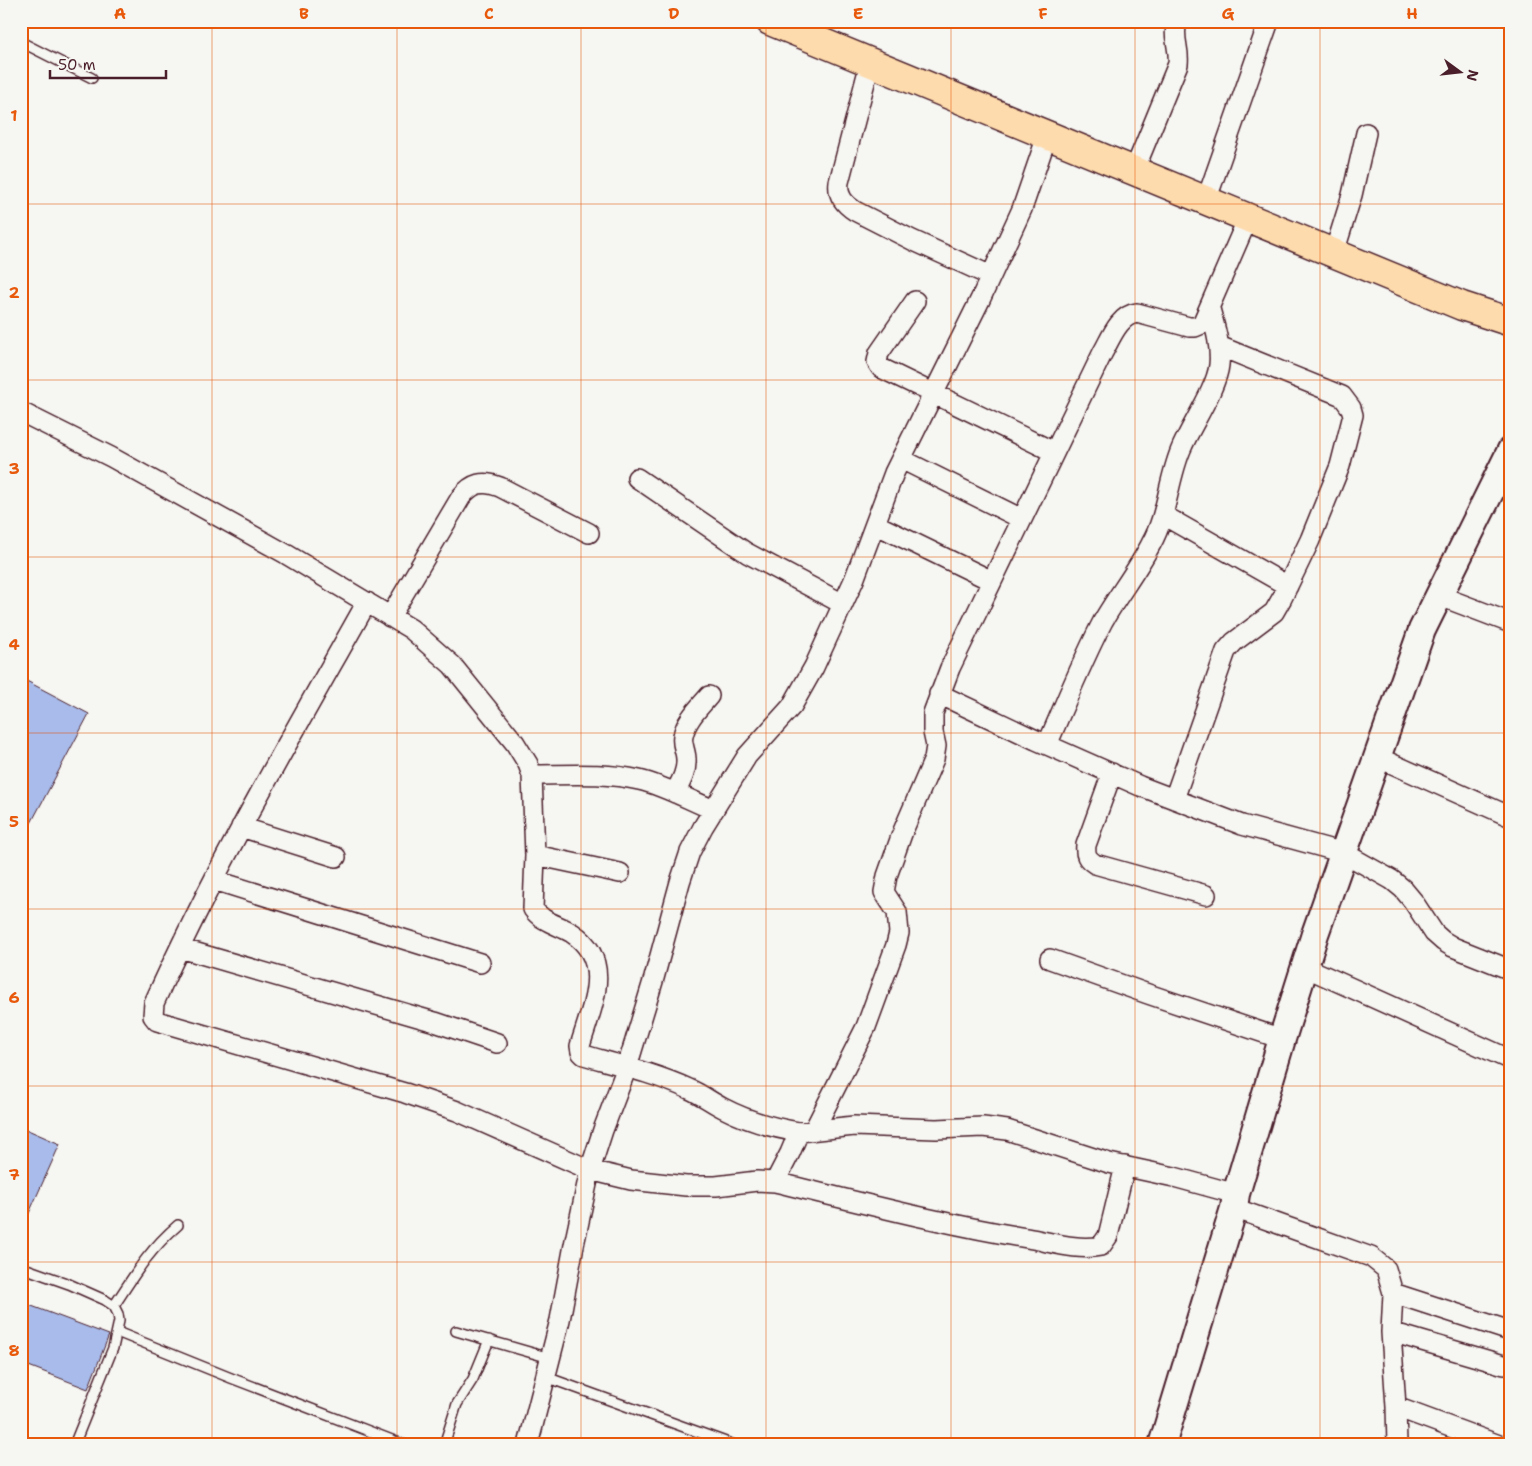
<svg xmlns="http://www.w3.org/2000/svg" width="1532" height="1466" font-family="'Shantell Sans',sans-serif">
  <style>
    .building { fill: #a8bbea; stroke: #4a1f2b }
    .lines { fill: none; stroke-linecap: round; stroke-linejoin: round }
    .lane-casing { stroke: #4a1f2b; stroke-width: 12 }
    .street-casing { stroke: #4a1f2b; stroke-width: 22 }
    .secondary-casing { stroke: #4a1f2b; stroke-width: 30 }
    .primary-casing { stroke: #4a1f2b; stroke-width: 31 }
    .lane { stroke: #f6f6f2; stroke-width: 9 }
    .street { stroke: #f6f6f2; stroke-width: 19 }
    .secondary { stroke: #f6f6f2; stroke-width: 26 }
    .primary { stroke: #fedbac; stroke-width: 28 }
    .grid { fill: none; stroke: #e8590c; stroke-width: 1; stroke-opacity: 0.55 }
    .neatline { fill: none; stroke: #e8590c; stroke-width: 2 }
    .grid-label { font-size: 16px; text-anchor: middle; font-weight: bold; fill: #e8590c }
  </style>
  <rect width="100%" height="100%" fill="#f6f6f2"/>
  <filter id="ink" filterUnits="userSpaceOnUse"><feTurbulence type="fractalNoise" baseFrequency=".02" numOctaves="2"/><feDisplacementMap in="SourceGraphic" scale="10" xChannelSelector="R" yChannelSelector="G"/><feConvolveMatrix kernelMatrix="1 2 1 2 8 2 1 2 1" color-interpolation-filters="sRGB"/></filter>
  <g filter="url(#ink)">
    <path class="building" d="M21 678 89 714 31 823 21 818Z
      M21 1127 60 1144 21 1231Z
      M21 1302 109 1335 88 1389 21 1363Z"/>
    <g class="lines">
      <g class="lane-casing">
        <path id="lane" d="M21 42 92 78
          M21 1267 69 1284 105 1300 114 1306 118 1314 119 1321 113 1348 74 1445
          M114 1306C135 1274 148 1251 178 1225
          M456 1331 550 1358
          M117 1332 231 1378 405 1445
          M546 1377 734 1445
          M444 1445 457 1404 473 1379 489 1340"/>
      </g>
      <g class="street-casing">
        <path id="street" d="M870 63 839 182C837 196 844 204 855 211L912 240 991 276
          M1134 171 1178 64C1180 47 1172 39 1177 21
          M1206 201 1269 21
          M1334 253 1352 195 1366 133
          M915 301 879 353 877 362 881 368 1054 452
          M21 412 111 457 286 554 411 629 452 665 515 743 528 764 532 775 535 855 533 909C542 922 559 925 572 933 615 961 591 1008 580 1046L581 1052 584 1055C619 1065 656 1074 689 1089 701 1094 711 1102 723 1108 746 1120 773 1128 799 1132L854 1126 936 1129 983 1127 1007 1130 1109 1163 1174 1177 1236 1194
          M901 459 1022 519
          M637 478 747 553 843 604
          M1163 515 1288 586
          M875 524 992 581
          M1440 596 1511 623
          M367 602C293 734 216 865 154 1003L153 1016 157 1021 405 1093 457 1111 590 1170 631 1180 686 1186H716L757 1181 775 1182C859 1202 942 1224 1027 1238 1052 1242 1076 1251 1101 1246L1108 1236 1125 1166
          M390 617 461 497C472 483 483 480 500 487L589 533
          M939 694 1036 740 1140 786 1242 825 1344 853 1392 880 1403 889 1413 901 1434 933 1443 941 1453 947 1511 970
          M1047 745C1065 704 1082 661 1103 621 1118 595 1137 571 1151 544 1168 514 1168 478 1182 447 1192 424 1217 387 1219 365 1221 346 1215 327 1210 309
          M1377 757 1511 817
          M1112 773 1086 845C1085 855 1087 859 1095 864L1206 895
          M532 775C567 775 604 772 639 780 665 786 689 800 714 810
          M675 793C680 783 687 772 686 759 686 751 681 744 683 736 686 720 699 708 709 696
          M1174 799 1226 651 1234 642 1274 612 1282 598 1310 540 1340 466 1353 415 1351 408 1342 396 1219 346
          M241 827 336 857
          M535 855 620 873
          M214 880 480 963
          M180 948 435 1022 497 1043
          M1050 959 1148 994 1282 1039
          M1305 967 1511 1060
          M814 1130 866 1027 896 945 899 933 897 912 884 892 887 876 903 831 934 759 936 746 933 732V713L950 668 1103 352C1111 338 1119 315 1137 313L1189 327H1195L1202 324 1248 218
          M775 1182 790 1153 799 1132
          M1234 1208 1371 1257 1386 1269 1393 1293 1391 1332 1396 1407 1397 1445
          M1393 1293 1510 1331 1511 1328
          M1391 1332 1504 1365
          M1396 1407 1499 1445
          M528 1445 560 1320 574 1245 590 1170 603 1130 627 1067 654 978 680 882 690 852 703 827 747 756 792 706 814 667 854 580 894 473 980 300 1022 209 1047 136"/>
      </g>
      <g class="secondary-casing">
        <path id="secondary" d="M1162 1445 1234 1208 1236 1194 1282 1039 1315 934 1422 630 1511 450"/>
      </g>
      <g class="primary-casing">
        <path id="primary" d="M770 21 1462 306 1511 322"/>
      </g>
      <use href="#lane" class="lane"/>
      <use href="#street" class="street"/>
      <use href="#secondary" class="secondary"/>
      <use href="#primary" class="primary"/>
    </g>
  </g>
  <path class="grid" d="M212 21V1445M397 21V1445M581 21V1445M766 21V1445M951 21V1445M1135 21V1445M1320 21V1445M21 204H1511M21 380H1511M21 557H1511M21 733H1511M21 909H1511M21 1086H1511M21 1262H1511"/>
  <rect width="1532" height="1466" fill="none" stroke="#f6f6f2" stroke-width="55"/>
  <g transform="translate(1460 72) rotate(105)" stroke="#f6f6f2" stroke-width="4" paint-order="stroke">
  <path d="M0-4L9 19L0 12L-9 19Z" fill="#4a1f2b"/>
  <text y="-8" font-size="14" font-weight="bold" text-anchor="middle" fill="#4a1f2b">N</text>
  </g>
  <path d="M50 70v8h116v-8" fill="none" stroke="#4a1f2b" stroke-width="2.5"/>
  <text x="58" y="70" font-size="15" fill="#4a1f2b" stroke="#f6f6f2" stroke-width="4" paint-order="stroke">50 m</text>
  <rect x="28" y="28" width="1476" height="1410" class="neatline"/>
  <g class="grid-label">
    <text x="120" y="19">A</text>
    <text x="304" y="19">B</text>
    <text x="489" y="19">C</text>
    <text x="674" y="19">D</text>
    <text x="858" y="19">E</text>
    <text x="1043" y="19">F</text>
    <text x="1228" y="19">G</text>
    <text x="1412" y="19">H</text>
    <text x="14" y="121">1</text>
    <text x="14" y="298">2</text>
    <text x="14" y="474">3</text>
    <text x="14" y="650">4</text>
    <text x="14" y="827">5</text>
    <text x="14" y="1003">6</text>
    <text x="14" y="1180">7</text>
    <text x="14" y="1356">8</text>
  </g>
</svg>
